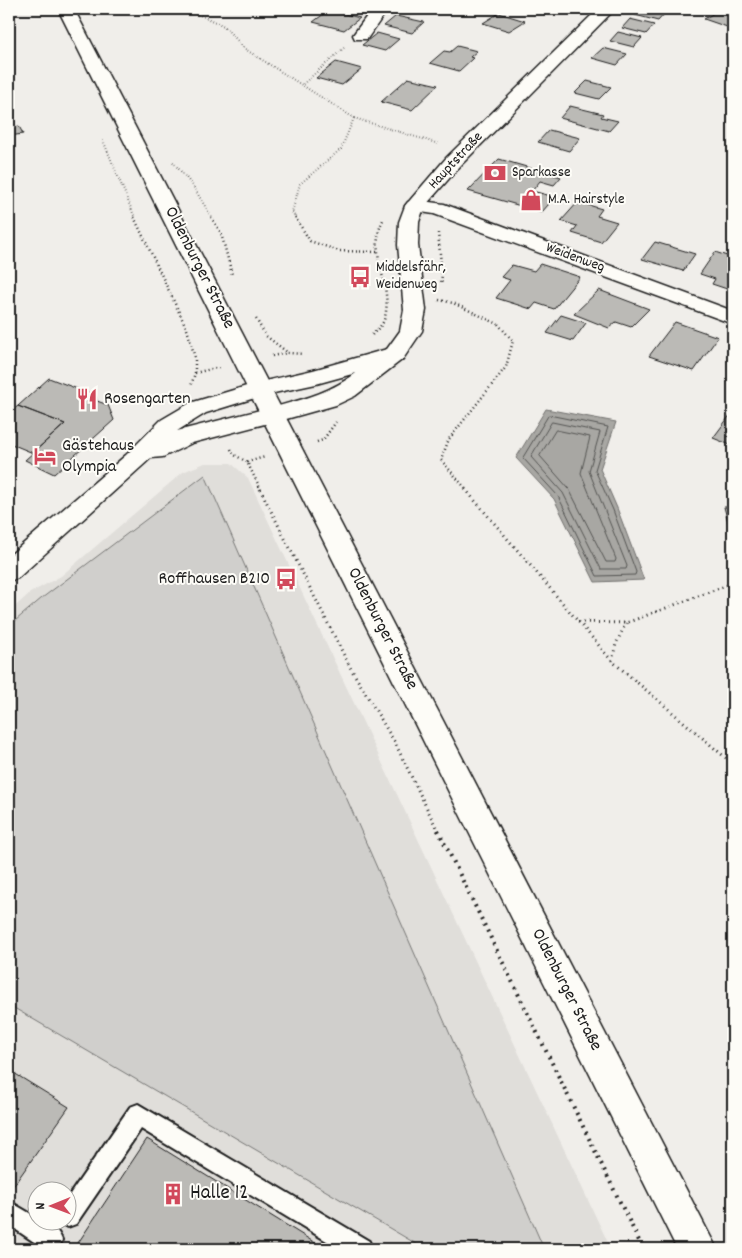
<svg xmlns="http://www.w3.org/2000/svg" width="742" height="1258" font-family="Dekko,sans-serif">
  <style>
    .built { fill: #e0deda; fill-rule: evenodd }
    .green { fill: #d0cfcc; stroke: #767674 }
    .water { fill: #a8a7a3; stroke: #706f6d }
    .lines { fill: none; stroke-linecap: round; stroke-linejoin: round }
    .shore { stroke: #545452; stroke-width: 1 }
    .building { fill: #bbbab6; stroke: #1c1c1c }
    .service-casing { stroke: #1c1c1c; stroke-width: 4 }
    .minor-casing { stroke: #1c1c1c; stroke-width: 3 }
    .tertiary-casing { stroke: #1c1c1c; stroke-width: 3 }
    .primary-casing { stroke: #1c1c1c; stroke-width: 3 }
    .path-far3 { stroke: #1c1c1c; stroke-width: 2; stroke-dasharray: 0.5 2.5; stroke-linecap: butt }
    .path-far2 { stroke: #1c1c1c; stroke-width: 2.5; stroke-dasharray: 1 3; stroke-linecap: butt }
    .path-far1 { stroke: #1c1c1c; stroke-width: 3; stroke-dasharray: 1 4; stroke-linecap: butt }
    .path { stroke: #1c1c1c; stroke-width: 4; stroke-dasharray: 2 5; stroke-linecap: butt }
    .service { fill: #fdfcf7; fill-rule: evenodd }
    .minor { fill: #fdfcf7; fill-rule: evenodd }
    .tertiary { fill: #fdfcf7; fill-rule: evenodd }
    .primary { fill: #fdfcf7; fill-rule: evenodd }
    .labels { text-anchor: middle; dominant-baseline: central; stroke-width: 4; stroke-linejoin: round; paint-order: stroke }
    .far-street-label { font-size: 15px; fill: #1c1c1c; stroke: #fdfcf7 }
    .far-poi-label { font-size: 15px; fill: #1c1c1c; stroke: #fdfcf7; text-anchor: start }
    .street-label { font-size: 18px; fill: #1c1c1c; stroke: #fdfcf7 }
    .poi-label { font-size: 18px; fill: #1c1c1c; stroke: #fdfcf7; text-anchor: start }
    .near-poi-label { font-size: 21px; fill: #1c1c1c; stroke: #fdfcf7; text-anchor: start }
  </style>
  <rect width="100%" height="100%" fill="#f0eeea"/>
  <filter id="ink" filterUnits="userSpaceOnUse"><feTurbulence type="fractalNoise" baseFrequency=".02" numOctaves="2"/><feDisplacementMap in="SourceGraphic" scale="10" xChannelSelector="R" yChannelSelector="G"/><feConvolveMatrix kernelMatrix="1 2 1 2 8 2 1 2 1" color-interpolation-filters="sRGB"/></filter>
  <g filter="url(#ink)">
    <path class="built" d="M205 463H231L248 478 611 1249H9V612L30 593 61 576 183 472ZM38 1190H68V1220H38Z"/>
    <path class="green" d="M205 475 544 1249H425L9 1005V626L42 598Z"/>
    <path class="water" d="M546 409 616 422 600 469 617 508 644 580 595 582 554 499 516 458Z"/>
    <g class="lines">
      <path class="shore" d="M549 415 608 427 595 470 613 510 636 572 635 575 597 576 558 496 523 458Z
        M552 422 600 432 589 471 627 566 626 569H601L563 493 531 457Z
        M556 430 590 437 581 473 616 559 615 562H606L569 489 540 456Z"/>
    </g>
    <path class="building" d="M641 9H650L666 12 658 21 635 15Z
      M329 10 360 18 344 30 313 22Z
      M719 10 733 14V29L704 19Z
      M499 13 525 21 509 31 483 23Z
      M396 16 424 22 412 33 384 26Z
      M630 19 654 25 646 34 622 28Z
      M618 32 642 38 634 47 610 41Z
      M377 33 399 39 385 51 362 45Z
      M457 46 477 51 470 57 473 58 459 71 430 63 444 51 450 52Z
      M603 48 627 54 617 65 592 58Z
      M336 62 362 69 342 85 316 78Z
      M408 78 438 85 412 110 381 102Z
      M587 81 611 87 599 99 575 93Z
      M570 106 603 114 601 117 618 121 609 131 560 118Z
      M19 126 23 134 9 136V128Z
      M549 130 580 138 569 151 538 142Z
      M499 159 561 177 554 185 540 181 532 191 555 197 542 212 468 191Z
      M578 202 602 209 597 216 617 222 601 242 572 233 577 226 561 221Z
      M655 242 695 254 683 271 642 259Z
      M715 252 733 258V291L712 284 715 279 700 274Z
      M540 264 580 277 554 309 536 303 531 309 496 298 510 280 501 277 512 265 534 271Z
      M599 290 649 309 631 327 616 322 609 328 574 314Z
      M561 315 586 323 573 341 547 333Z
      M675 322 718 337 694 371 649 356Z
      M49 378 96 396 97 401 108 405 114 420 54 474 25 460 65 424 18 406Z
      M18 406 65 424 33 453 9 443V413Z
      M731 414 733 415V446L713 438Z
      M724 507H733V540Z
      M9 1070 69 1107 9 1192Z
      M147 1139 325 1249H74Z"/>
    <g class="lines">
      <g class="service-casing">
        <path id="service" d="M138 1104 369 1241 372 1249H340L141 1129 76 1224 68 1227 60 1224 59 1220H68V1197L130 1107Z
          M9 1201 38 1218V1220C48 1220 59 1231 62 1240L59 1248H43L9 1225Z"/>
      </g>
      <g class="minor-casing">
        <path id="minor" d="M372 9H388L367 39H355L353 35Z
          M415 200 444 204 733 311V324L434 214 408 210 405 206 408 202Z
          M260 382 268 384 272 389 268 394 206 413 177 431 272 407 280 410 284 415 280 420 192 443 163 457 151 458 18 578 9 581V556L126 455 161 420 190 403Z"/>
      </g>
      <g class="tertiary-casing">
        <path id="tertiary" d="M598 9H615L461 165 424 207 419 222 418 245 426 310 422 331 403 359 355 396 336 405 272 423 264 420 260 415 264 410C299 400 327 395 356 373L316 384 260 396 252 394 248 389 252 384 313 370 387 349 400 331 404 310 398 245 399 222 405 206 447 157Z"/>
      </g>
      <g class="primary-casing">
        <path id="primary" d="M58 9H74L717 1249H677Z"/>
      </g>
      <path class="path-far3" d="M187 9 224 26 245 49 354 118 439 144
        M303 84 344 48
        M103 140 135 218
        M173 162 193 186 212 218
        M296 218 292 212 300 184 341 149 354 118"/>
      <path class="path-far2" d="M134 217 187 329 195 358V373L191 386
        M211 217 221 233 232 274
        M295 217 310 241 339 251 377 252
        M438 233 442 274 441 284
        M439 300 453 303 498 324 513 341 506 367 449 439 441 460 467 490
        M256 319 266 336 287 352
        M372 335C376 330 382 326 384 320 395 287 366 254 383 220
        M272 356 287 353 303 354
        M195 373 219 367
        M317 442 323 440 336 422
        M231 449 233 454 247 462 261 490
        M247 462 265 457"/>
      <path class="path-far1" d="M260 489 350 667 395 743 438 831
        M465 489 612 661 733 764
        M578 622 626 623 733 583
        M612 661 616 644 626 623"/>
      <path class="path" d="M438 830 643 1249"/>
      <use href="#service" class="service"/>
      <use href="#minor" class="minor"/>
      <use href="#tertiary" class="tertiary"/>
      <use href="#primary" class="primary"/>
    </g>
  </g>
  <defs>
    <g id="bank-bare" transform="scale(1.725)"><path d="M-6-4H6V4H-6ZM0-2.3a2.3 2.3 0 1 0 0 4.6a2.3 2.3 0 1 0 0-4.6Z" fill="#d1495b" stroke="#fdfcf7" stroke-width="2.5" paint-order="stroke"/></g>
    <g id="shop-bare" transform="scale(1.725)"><path d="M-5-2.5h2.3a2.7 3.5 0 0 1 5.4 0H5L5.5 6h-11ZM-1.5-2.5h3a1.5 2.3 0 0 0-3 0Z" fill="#d1495b" stroke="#fdfcf7" stroke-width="2.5" paint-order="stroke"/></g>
    <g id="bus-bare" transform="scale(1.725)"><path d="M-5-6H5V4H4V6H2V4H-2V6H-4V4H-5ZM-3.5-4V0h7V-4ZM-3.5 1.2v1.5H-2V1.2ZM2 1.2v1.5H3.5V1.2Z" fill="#d1495b" stroke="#fdfcf7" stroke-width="2.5" paint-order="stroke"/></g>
    <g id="restaurant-bare" transform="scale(1.725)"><path d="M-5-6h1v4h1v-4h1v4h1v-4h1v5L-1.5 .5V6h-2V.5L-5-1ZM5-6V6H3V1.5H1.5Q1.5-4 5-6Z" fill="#d1495b" stroke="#fdfcf7" stroke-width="2.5" paint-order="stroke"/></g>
    <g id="hotel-bare" transform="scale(1.725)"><path d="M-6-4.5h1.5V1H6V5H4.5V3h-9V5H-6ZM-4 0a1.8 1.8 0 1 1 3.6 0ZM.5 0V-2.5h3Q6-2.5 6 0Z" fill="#d1495b" stroke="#fdfcf7" stroke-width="2.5" paint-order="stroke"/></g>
    <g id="building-bare" transform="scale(1.725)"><path d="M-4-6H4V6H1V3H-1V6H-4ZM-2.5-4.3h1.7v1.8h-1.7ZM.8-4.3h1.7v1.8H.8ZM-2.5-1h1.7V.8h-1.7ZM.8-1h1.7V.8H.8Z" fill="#d1495b" stroke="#fdfcf7" stroke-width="2.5" paint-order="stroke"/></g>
  </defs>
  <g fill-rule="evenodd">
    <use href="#bank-bare" x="495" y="173"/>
    <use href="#shop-bare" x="531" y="200"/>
    <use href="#bus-bare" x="360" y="277"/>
    <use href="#restaurant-bare" x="87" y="399"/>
    <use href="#hotel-bare" x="45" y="456"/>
    <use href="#bus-bare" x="286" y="579"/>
    <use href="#building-bare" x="173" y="1194"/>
  </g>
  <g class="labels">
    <g class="far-street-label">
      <text transform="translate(456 161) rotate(-47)">Hauptstraße</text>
      <text transform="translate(575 258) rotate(20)">Weidenweg</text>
    </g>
    <g class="far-poi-label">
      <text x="512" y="173">Sparkasse</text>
      <text x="548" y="200">M.A. Hairstyle</text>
      <text x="376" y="268">Middelsfähr,<tspan x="376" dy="17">Weidenweg</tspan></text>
    </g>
    <g class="street-label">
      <text transform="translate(199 268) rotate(63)">Oldenburger Straße</text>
      <text transform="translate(382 629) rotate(63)">Oldenburger Straße</text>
      <text transform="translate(566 990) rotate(63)">Oldenburger Straße</text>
    </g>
    <g class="poi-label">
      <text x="104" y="399">Rosengarten</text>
      <text x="62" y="446">Gästehaus<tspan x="62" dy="21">Olympia</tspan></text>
      <text x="270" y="579" text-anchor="end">Roffhausen B210</text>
    </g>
    <g class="near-poi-label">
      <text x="190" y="1194">Halle 12</text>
    </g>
  </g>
  <rect width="742" height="1258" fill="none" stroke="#fdfcf7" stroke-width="30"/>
  <rect x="15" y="15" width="712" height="1228" fill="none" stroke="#1c1c1c" stroke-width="2" filter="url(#ink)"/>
  <g transform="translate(52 1206) rotate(269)"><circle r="24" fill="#fdfcf7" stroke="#a3a29f"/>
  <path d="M0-4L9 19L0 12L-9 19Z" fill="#d1495b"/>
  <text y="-8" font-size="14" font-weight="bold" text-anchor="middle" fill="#1c1c1c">N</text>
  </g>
</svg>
